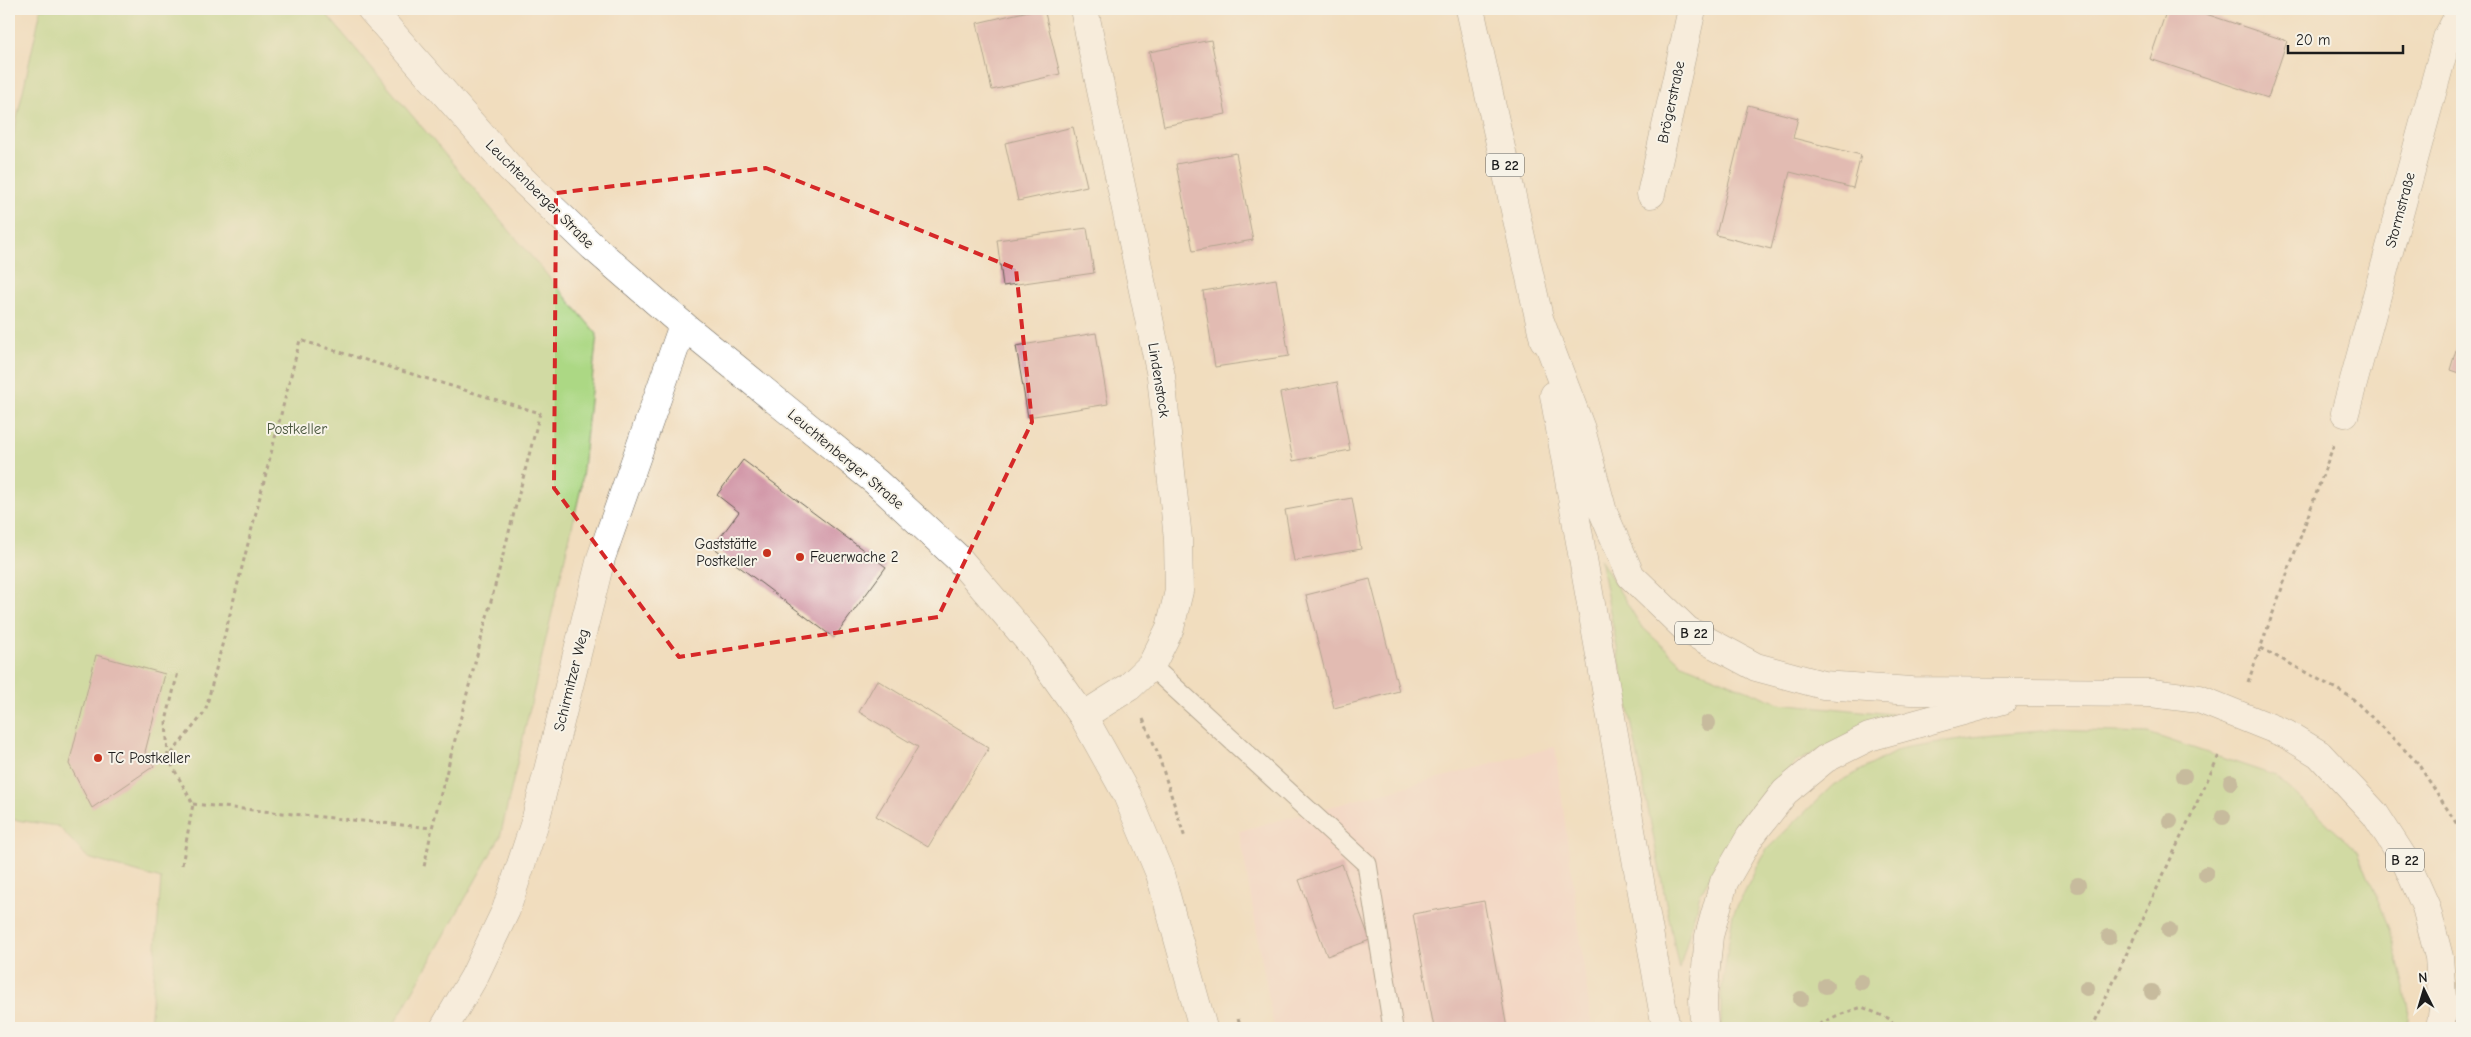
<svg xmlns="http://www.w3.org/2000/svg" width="2471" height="1037" font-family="'Comic Neue',sans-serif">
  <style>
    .built { fill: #f7d0cd }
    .green { fill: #acd884; stroke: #647a50 }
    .building { fill: #d093a5 }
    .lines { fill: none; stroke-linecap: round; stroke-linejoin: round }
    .service-casing { stroke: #676055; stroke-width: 21 }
    .minor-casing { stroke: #676055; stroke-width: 29 }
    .tertiary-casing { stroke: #676055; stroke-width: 29 }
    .primary-casing { stroke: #676055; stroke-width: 29 }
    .path { stroke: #676055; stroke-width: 3; stroke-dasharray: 4 4; stroke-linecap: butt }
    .service { stroke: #fff; stroke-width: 19 }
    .minor { stroke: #fff; stroke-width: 28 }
    .tertiary { stroke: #fff; stroke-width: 28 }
    .primary { stroke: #fff; stroke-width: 28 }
    .tree { fill: #949276 }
    .marked { fill: none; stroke: #d62828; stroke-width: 4; stroke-dasharray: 10 6; stroke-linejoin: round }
    .poi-dot { fill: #c8321e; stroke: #f7f3e8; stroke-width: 2 }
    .labels { text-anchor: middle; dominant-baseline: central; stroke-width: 4; stroke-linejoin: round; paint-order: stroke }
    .shield { fill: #f7f3e8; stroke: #5e5c59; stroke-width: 1 }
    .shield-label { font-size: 14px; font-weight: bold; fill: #1c1c1c }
    .street-label { font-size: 15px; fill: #1c1c1c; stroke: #f7f3e8 }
    .park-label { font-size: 15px; fill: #47543b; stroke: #f7f3e8 }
    .poi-label { font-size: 15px; fill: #1c1c1c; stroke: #f7f3e8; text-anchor: start }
  </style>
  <rect width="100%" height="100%" fill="#f7f3e8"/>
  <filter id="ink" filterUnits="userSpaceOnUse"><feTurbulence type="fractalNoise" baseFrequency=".02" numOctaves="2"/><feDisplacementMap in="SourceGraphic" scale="10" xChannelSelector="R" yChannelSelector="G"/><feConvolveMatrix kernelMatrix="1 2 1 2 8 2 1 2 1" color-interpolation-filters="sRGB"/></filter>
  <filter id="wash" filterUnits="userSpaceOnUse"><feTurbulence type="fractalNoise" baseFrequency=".0096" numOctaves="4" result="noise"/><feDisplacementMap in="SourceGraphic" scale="20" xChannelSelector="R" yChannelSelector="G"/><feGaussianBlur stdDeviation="1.12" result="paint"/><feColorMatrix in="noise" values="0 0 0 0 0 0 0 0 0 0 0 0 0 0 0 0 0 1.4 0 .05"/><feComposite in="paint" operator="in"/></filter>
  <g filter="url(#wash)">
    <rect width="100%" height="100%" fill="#f1ddbe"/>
    <path class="built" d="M1555 747 1592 1028H1274L1239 831Z"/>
    <path class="green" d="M41 9H322L597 334 581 488 500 837 392 1028H150L161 879 88 858 58 826 9 819V155Z
      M1600 559 1641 626 1682 664 1779 703 1892 714 1796 762 1747 815 1700 894 1679 970Z
      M2052 730 2148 733 2276 776 2358 852 2390 929 2409 1009 2407 1028H1721V995L1733 914 1766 850 1833 785 1903 748 1972 737Z"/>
    <g id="blocks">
      <path class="building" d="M1037 9H1044L1060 74 992 90 977 23Z
        M2167 9H2191L2287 41 2268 98 2150 59Z
        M1211 40 1226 114 1164 126 1149 52Z
        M1748 105 1798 118 1793 138 1861 155 1853 188 1790 172 1771 249 1716 235Z
        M1073 127 1087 186 1018 201 1005 143Z
        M1236 153 1253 240 1193 251 1176 164Z
        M1087 228 1094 273 1003 286 997 240Z
        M1276 279 1289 356 1215 367 1203 291Z
        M2462 330V374L2450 370Z
        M1096 333 1108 404 1028 417 1016 346Z
        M1337 382 1350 450 1293 461 1280 393Z
        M743 460 886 567 834 638 713 547 739 512 717 495Z
        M1352 498 1361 549 1294 561 1285 510Z
        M1370 579 1399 691 1334 708 1306 595Z
        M96 655 165 674 145 752 154 766 92 808 69 764Z
        M877 680 989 748 928 847 876 816 918 747 859 712Z
        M1342 864 1370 940 1327 956 1299 880Z
        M1484 901 1507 1028H1434L1413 914Z"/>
    </g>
  </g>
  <g filter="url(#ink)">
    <use href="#blocks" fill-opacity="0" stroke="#676055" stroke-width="1"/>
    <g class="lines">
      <g class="service-casing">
        <path id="service" d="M1151 666 1367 864 1393 1028"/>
      </g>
      <g class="minor-casing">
        <path id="minor" d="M1651 194 1692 9
          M2345 413 2447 38 2462 9
          M1083 716 1129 687 1151 666 1170 628 1179 591 1178 539 1161 376 1084 9
          M444 1028 474 977 506 910 535 822 601 558 683 325"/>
      </g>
      <g class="tertiary-casing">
        <path id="tertiary" d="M371 9 510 168 593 247 683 325 876 482 958 558 1034 647 1083 716 1127 795 1160 874 1203 1028"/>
      </g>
      <g class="primary-casing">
        <path id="primary" d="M1470 9 1544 340
          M1540 321 1581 429 1603 512 1631 576 1687 630 1756 667 1823 685 1911 691 2151 693 2199 699 2286 734 2319 754 2375 814 2406 862 2426 907 2439 957 2443 1010 2440 1028
          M1554 395 1666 1028
          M1704 1028 1703 999 1709 936 1724 882 1750 837 1785 792 1825 759 1869 737 2003 700"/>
      </g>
      <path class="path" d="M2261 648 2351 697 2417 762 2462 832
        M2248 682 2334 444
        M1143 719 1157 751 1185 838
        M168 757 166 721 178 672
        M193 804 432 828
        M182 865 193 804 168 758 205 712 300 340 540 413 432 828 424 867
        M1238 1019 1241 1028
        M1812 1028 1836 1016 1862 1007 1890 1019 1896 1028
        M2092 1028 2220 753"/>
      <use href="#service" class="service"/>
      <use href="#minor" class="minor"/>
      <use href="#tertiary" class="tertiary"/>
      <use href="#primary" class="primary"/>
    </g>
    <g class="tree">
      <circle cx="1708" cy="723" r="8"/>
      <circle cx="2184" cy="776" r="8"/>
      <circle cx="2231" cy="782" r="8"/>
      <circle cx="2223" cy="817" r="8"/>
      <circle cx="2170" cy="821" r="8"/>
      <circle cx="2206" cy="874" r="8"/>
      <circle cx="2078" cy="885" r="8"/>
      <circle cx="2169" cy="930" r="8"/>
      <circle cx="2109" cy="937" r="8"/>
      <circle cx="1861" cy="982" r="8"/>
      <circle cx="1826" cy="986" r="8"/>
      <circle cx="2087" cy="988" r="8"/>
      <circle cx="2152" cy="992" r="8"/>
      <circle cx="1801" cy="999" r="8"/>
    </g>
  </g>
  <path d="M0 0H2471V1037H0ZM766 168 1016 269 1032 422 938 617 679 657 554 488 556 193Z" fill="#f1ddbe" fill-opacity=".55" fill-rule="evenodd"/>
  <path class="marked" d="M766 168 1016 269 1032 422 938 617 679 657 554 488 556 193Z"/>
  <g class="poi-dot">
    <circle cx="767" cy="553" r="5"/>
    <circle cx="800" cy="557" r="5"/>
    <circle cx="98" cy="758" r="5"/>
  </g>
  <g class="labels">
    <g class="shield">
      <rect x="1486" y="153.5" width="38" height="23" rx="4"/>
      <rect x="1675" y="621.5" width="38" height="23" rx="4"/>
      <rect x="2386" y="848.5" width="38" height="23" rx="4"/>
    </g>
    <g class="shield-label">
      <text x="1505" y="165">B 22</text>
      <text x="1694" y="633">B 22</text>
      <text x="2405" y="860">B 22</text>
    </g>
    <g class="street-label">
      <text transform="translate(1671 102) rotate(-78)">Brögerstraße</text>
      <text transform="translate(540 194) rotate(45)">Leuchtenberger Straße</text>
      <text transform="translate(2400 210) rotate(-75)">Stormstraße</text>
      <text transform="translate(1159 380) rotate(81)">Lindenstock</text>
      <text transform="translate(846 459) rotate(40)">Leuchtenberger Straße</text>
      <text transform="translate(571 680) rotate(-76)">Schirmitzer Weg</text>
    </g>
    <g class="park-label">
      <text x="297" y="429">Postkeller</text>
    </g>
    <g class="poi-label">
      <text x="757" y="544" text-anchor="end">Gaststätte<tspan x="757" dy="17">Postkeller</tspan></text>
      <text x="810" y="557">Feuerwache 2</text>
      <text x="108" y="758">TC Postkeller</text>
    </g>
  </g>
  <rect width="2471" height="1037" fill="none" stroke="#f7f3e8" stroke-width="30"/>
  <g transform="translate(2424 990) rotate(355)" stroke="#f7f3e8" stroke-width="4" paint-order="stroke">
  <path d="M0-4L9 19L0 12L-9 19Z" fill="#1c1c1c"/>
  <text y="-8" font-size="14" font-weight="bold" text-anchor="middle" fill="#1c1c1c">N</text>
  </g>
  <path d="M2288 45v8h115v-8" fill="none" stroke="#1c1c1c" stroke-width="2.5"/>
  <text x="2296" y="45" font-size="15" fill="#1c1c1c" stroke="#f7f3e8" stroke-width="4" paint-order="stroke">20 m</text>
</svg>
